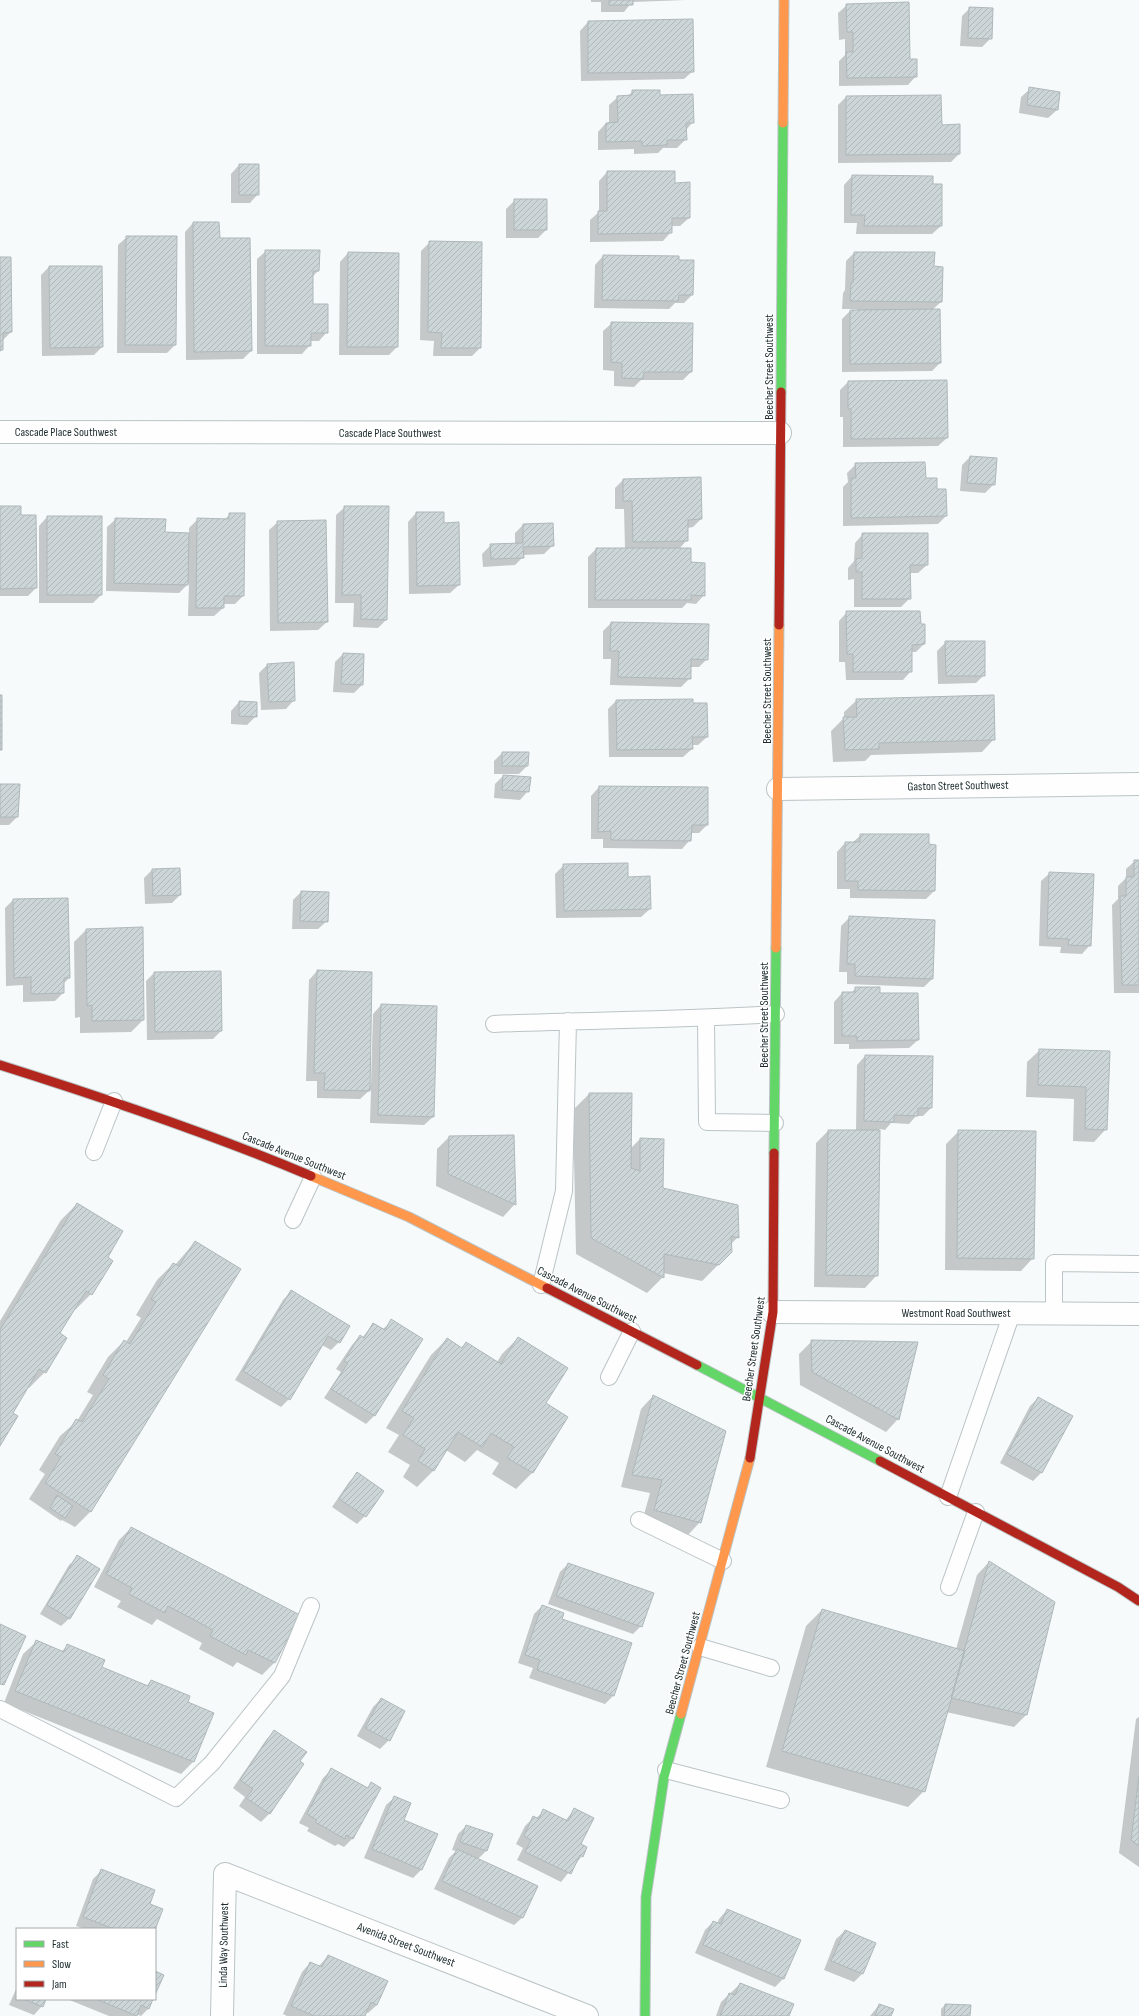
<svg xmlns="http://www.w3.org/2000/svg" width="1139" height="2016" font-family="'Sofia Sans Condensed',sans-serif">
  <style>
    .shadow { fill: #0003 }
    .building { fill: url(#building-hatch); stroke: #afb8ba }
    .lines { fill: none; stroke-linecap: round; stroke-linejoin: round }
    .lane-casing { stroke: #bbc4c5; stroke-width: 18 }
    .street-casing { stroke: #bbc4c5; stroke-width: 24 }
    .fast-casing { stroke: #bbc4c5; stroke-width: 11 }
    .slow-casing { stroke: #bbc4c5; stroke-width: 11 }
    .jam-casing { stroke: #bbc4c5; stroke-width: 11 }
    .lane { stroke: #fefefe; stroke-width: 16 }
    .street { stroke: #fefefe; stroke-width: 22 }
    .fast { stroke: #63d668; stroke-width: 9 }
    .slow { stroke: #ff974d; stroke-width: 9 }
    .jam { stroke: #b3261e; stroke-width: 9 }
    .labels { text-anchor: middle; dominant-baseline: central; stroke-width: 3; stroke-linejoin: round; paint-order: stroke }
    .street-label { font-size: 12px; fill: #1b2a2c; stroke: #fff }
  </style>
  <defs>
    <pattern id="building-hatch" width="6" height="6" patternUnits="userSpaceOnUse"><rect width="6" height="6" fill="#ccd5d7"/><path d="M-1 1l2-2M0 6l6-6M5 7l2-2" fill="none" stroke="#afb7b9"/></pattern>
  </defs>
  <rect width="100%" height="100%" fill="#f6fafb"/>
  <path class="shadow" d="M591 0H686L632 2 624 12H601V2H591Z
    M847 5 909 60 916 76 908 85 839 86V61L845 55V39L839 40 838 13Z
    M970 8 991 38 982 47 960 46 962 16Z
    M692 20 693 71 684 79 581 81 580 31 588 22Z
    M1030 89 1057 110 1048 118 1019 113 1021 97Z
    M633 91 659 96 693 122 686 130V139L677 148H663L658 153 634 154V149L598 150V132L606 123H609V105L618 97 628 96Z
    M846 97 941 126 959 154 951 162 838 163V105Z
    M239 165 258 194 250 203H231V174Z
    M607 172 674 184 689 218 680 226H671V232L663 241 590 242V220L599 212V181Z
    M852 176 932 185 941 226 932 234H856L857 223H844V185Z
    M515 200 546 230 538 238H506V209Z
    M193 223 219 239 251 351 243 359 186 360 185 232Z
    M127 237H176L175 345 167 353H117L118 245Z
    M430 242 480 348 472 356H433L434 341 420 340 421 251Z
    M266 251 318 271 312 277V305L327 332 319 341H310V345L302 354H257V259Z
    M348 253 397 347 389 355H339L340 262Z
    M854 253 941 302 932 310 940 363 932 371 842 372V319L850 311H857V309H842L843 293 845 290 846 261Z
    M603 256 692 295 684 303H675L669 309 594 308 595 265Z
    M0 258 11 332 2 341V350L0 352Z
    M49 267 102 347 94 355 42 356 41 275Z
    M612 323 691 372 683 380H641L634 387 614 386V371L603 370V331Z
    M848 382 947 438 938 446 843 447V417H840V390Z
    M970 457 994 484 985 493 960 491 962 465Z
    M856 464 925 479 936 490 946 516 938 524 843 526V487L848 482 847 473Z
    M700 478 701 519 693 527 687 528V540L679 549 690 563 704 595 696 604 687 603 682 608H588V557L596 549H625L624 509H615V488L623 480Z
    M0 507 20 516 36 588 28 596H0Z
    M345 507 386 620 378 628 353 627 354 603H335L336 515Z
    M416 513 443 524 459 585 450 593 409 594 408 522Z
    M230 514 243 596 235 604H223V608L214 616H188L189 583 179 593 106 591 107 527 116 519 164 533 189 534V528L198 519 224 520Z
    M47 517 101 595 93 603H39V526Z
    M278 522 327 622 318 630 270 631 269 530Z
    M552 524 553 545 544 554 523 555V557L515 565 483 567 482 554 491 545 515 544V533L523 525Z
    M863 534 927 565 918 573H909L910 598 901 607H854V579L848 580V568L854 561 855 543Z
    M847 612 920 625 924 644 916 652H911V671L903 680H846L845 662H839V621Z
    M611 623 707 659 699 667H690V678L681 687 610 685 611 659H603V631Z
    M946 642 984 675 976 683 938 684 937 651Z
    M343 654 362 685 354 693 333 692 335 662Z
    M293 663 294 700 286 709 261 710 259 673 267 665Z
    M857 700 994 739 982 752 871 755 865 761 833 762 831 731 844 718V712Z
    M616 701 692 704 707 737 698 745H691L692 749 683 757H609L608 709Z
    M239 702 256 716 247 725 231 724V711Z
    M502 753 527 766 519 774H494V761Z
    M503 776 528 791 520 800 494 798 495 784Z
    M0 785 17 817 9 825H0Z
    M599 787 707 825 699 833H691L690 840 682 849 603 848V839H591V796Z
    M861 835 934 891 926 899 850 898V889H837V852L845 843H852Z
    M1135 861H1139V993H1114L1112 905 1118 899V886L1126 878V869Z
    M564 865 627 878 650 909 641 917 556 918 555 874Z
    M152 870 180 895 172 903 145 904 144 878Z
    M1050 873 1090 945 1082 954 1060 953 1061 947 1039 946 1041 881Z
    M301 892 327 921 318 929H292L293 900Z
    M13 900 69 978 63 984V993L55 1001 23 1002V985L6 986 5 908Z
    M849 918 932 979 924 987 847 984V972H839L841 926Z
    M142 928 143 1020 131 1032 80 1033V1017L75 1018 74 942 86 930Z
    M317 971 369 1085H371L373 1014 381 1005 436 1007 433 1117 424 1125 370 1123 371 1089 360 1099 317 1098V1081H306L309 980Z
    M154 973 221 1031 213 1039 147 1040 146 981Z
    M856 988 879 995 917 994 918 1040 909 1048 849 1049V1044H834V1002L842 993H851Z
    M1040 1050 1109 1052 1106 1129 1094 1142 1073 1141 1074 1099 1026 1097 1027 1062Z
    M865 1056 931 1108 923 1116H916L909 1124 891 1123 885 1130 879 1129 877 1275 865 1288 814 1287 816 1143 828 1131H856L857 1065Z
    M589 1094 630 1149 640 1139 662 1189 738 1237 731 1244V1252L702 1281 663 1273V1277L647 1293 576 1254 573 1110Z
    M959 1131 1033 1258 1021 1271 945 1270 946 1144Z
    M513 1136 515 1204 503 1217 436 1186 437 1149 449 1137Z
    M77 1204 106 1258 91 1294 75 1310 74 1309 59 1334 45 1372 29 1388 27 1387 11 1413 0 1444V1321L61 1220Z
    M195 1242 91 1511 75 1527 62 1520 61 1521 29 1499 45 1474 39 1470 60 1436 77 1421 93 1395 87 1392 108 1357 124 1341 126 1342 141 1318 136 1315 157 1280 173 1264 175 1265Z
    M291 1292 339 1342 331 1350 322 1345 289 1399 281 1407 235 1380 283 1300Z
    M392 1321 421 1339 374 1416 366 1424 324 1398 341 1372 336 1369 352 1345 360 1336 362 1338 373 1324 383 1329Z
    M518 1338 545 1404 567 1417 532 1473 516 1489 492 1474 499 1463 477 1450 465 1462 446 1450 433 1471 417 1487 403 1477 410 1465 388 1452 399 1435 386 1428 431 1355 447 1339 461 1348 466 1343 497 1362 502 1354Z
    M812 1341 898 1419 886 1432 800 1385 799 1354Z
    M653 1396 700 1522 688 1535 642 1522 650 1493 621 1487 641 1409Z
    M1038 1398 1041 1473 1033 1481 1000 1463 1030 1406Z
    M357 1474 365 1516 357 1524 332 1507 349 1482Z
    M131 1528 299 1615 274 1663 262 1675 237 1662 233 1667 199 1649 202 1643 157 1619 152 1625 117 1607 121 1601 94 1587 119 1540Z
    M78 1557 70 1618 61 1626 40 1614 69 1565Z
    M989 1562 1027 1714 1014 1727 946 1712 924 1791 908 1807 766 1767 806 1626 822 1610 956 1649 977 1575Z
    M568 1564 641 1626 633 1634 548 1604 560 1572Z
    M542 1606 561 1619 613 1696 605 1704 529 1678 533 1668 518 1663 534 1614Z
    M36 1642 61 1652 67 1646 100 1668 146 1686 151 1681 186 1703 212 1713 193 1762 181 1774 4 1703 23 1654Z
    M381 1699 389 1740 380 1749 357 1736 373 1707Z
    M1139 1717V1867L1119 1853 1136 1719Z
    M274 1731 303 1764 269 1814 261 1822 239 1806 245 1797 233 1788 266 1740Z
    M332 1769 367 1788 371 1784 379 1789 352 1839 344 1847 338 1844 335 1846 307 1831 309 1828 299 1823 323 1778Z
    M395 1797 403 1820 437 1834 421 1870 413 1878 364 1858 386 1805Z
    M574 1810 582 1856 561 1882 517 1860 523 1848 516 1844 525 1826 533 1818 535 1819 544 1811 565 1821Z
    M466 1826 486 1851 477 1860 523 1917 514 1925 434 1889 449 1858 456 1851 452 1850 458 1834Z
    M102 1870 149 1904 154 1929H85L76 1926 93 1879Z
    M727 1910 799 1941 783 1979 775 1987 695 1953 705 1930 713 1922 717 1924 719 1919Z
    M845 1931 875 1943 862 1974 854 1982 824 1970 836 1939Z
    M328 1956 387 1982 377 2005 368 2013 366 2012 364 2016H287L283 2014 302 1972 310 1963 318 1967Z
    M740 1984 788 2016H716L721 2002Z
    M17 1987V1999H45L42 2006 34 2015 9 2005Z
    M67 1999H152L149 2008 141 2016 136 2014 135 2016H109Z
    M879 2005 890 2016H870Z
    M945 2005 969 2016H941V2009Z"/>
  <path class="building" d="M609 0H633V5H609Z
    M909 2 910 59H917V77L847 78 846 52H853V32H847L846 4Z
    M969 7 993 8 992 39 968 38Z
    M693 19 694 72 588 73V21Z
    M1029 87 1060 92 1058 110 1027 105Z
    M632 90H660V95L693 94 694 123H686L687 140H667V145L642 146V141L606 142V123L618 122 617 96 632 95Z
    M941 95 942 125 960 124V154L846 155V96Z
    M239 164H259V195H239Z
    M607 171H675V183L690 182V218H672V233L598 234V211H607Z
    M852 175 933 176V184H942V226H864L865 215H851Z
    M514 199H547V230H514Z
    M193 222H219L220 238H250L252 351 194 352Z
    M126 236H177L176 345H125Z
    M429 241 482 242 481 348H441L442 333 428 332Z
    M265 250H320L319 271H313V304H328V333H311V346H265Z
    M348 252 399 253 398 347H347Z
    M854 252H935L934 266 943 267 942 302 850 301 851 283H853Z
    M603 255 679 256V260H694L693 295H679L678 301 602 300Z
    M0 257H11L12 332 3 333V350H0Z
    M49 266H102L103 347 50 348Z
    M940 309 941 363 850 364V310Z
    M611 322 693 323 692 372H644L643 379 622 378V363L611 362Z
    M947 380 948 438 851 439V409H848V381Z
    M970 456 997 458 995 485 967 483Z
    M925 462 926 478H937V489H946L947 516 851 518V478H856L855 463Z
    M701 477 702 519 688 520V541L633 542 632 501H623V479Z
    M0 506H21V515H36L37 588 0 589Z
    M344 506H389L387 620 361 619V595H342Z
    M416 512H444V523L459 522 460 585 417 586Z
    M229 513H245L244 596H224V608H196L197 518 229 519Z
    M47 516H102V595H47Z
    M115 518 166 519 165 532 189 533 188 585 114 583Z
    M326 520 328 622 278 623 277 521Z
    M553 523 554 546 523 547 524 558 491 559 490 544 523 543V524Z
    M862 533H928V565H910L911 599H862V572H856V559L862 558Z
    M596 548H691V562L705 563V596L691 595V600H595Z
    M846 611H920L921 624H925V644L912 645V672H853V654H847Z
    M611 622 709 624 708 660 691 659V679L618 677 619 651H610Z
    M945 641H985V676H946Z
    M343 653 364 654 363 685 341 684Z
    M294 662 295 701 269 702 267 664Z
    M0 695H2V750H0Z
    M994 695 995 740 879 743V749L845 750 843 717H857L856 699Z
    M693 699V703H707L708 737H692L693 749 617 750 616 700Z
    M239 701 257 702V717L239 716Z
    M502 752H529L528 766H502Z
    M503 775 531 777 529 792 502 790Z
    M0 784H20L18 817H0Z
    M599 786 708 787V825H692L691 841 611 840V831L598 832Z
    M860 834H929V844L936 845 935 891 858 890V881H845V842H860Z
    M1134 860H1139V985H1122L1120 896H1126V877H1134Z
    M628 863V877L650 876 651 909 564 911 563 864Z
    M180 868 181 895 153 896 152 869Z
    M1049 872 1094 874 1091 946 1068 945 1069 939 1047 938Z
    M301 891 329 892 328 922 300 921Z
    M68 898 70 978H64V993L31 994V977L14 978 13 899Z
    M849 916 935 920 933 979 855 976V964H847Z
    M143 927 144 1020 92 1021V1005L87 1006 86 929Z
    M317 970 372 972 370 1091 324 1090 325 1073H314Z
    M221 971 222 1031 155 1032 154 972Z
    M855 987H880V993H918L919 1040 857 1041V1036H842V992H855Z
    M381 1004 437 1006 434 1117 378 1115Z
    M1039 1049 1110 1051 1107 1130 1085 1129 1086 1087 1038 1085Z
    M865 1055 933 1056 932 1108H918V1116L894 1115V1122L864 1121Z
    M589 1093H632L631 1168 640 1171V1138L664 1139 663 1188 738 1205 739 1238 731 1236 732 1252 719 1265 664 1254V1278L591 1238Z
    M828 1130H880L878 1276 826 1275Z
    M958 1130 1036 1131 1034 1259 957 1258Z
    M514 1135 516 1205 448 1174 449 1136Z
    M77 1203 123 1231 108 1257 113 1261 92 1295 86 1291 60 1333 67 1338 46 1373 39 1369 13 1413 18 1416 0 1446V1330Z
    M195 1241 241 1269 91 1512 45 1483 61 1457 55 1454 76 1419 82 1422 109 1379 103 1375 124 1340 130 1344 156 1302 151 1299 173 1263 179 1266Z
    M291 1290 350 1326 340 1343 328 1336 290 1400 243 1371Z
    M391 1319 423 1339 375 1416 331 1389 348 1363 344 1361 360 1335 364 1338 373 1323 385 1330Z
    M518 1337 568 1368 546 1403 568 1417 533 1473 507 1458 514 1447 491 1433 482 1447 458 1432 434 1471 418 1461 425 1449 403 1435 414 1418 402 1411 447 1338 462 1348 466 1342 501 1364Z
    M811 1340 918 1342 899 1420 812 1372Z
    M653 1395 726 1431 701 1523 654 1510 662 1480 632 1475Z
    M1038 1397 1073 1416 1042 1473 1007 1454Z
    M357 1472 384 1491 366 1517 339 1499Z
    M57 1495 73 1506 65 1518 50 1508Z
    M131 1527 300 1615 275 1663 248 1650 246 1655 210 1636 213 1630 168 1606 165 1613 129 1594 132 1588 106 1574Z
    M77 1555 100 1569 70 1619 47 1605Z
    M989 1561 1055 1602 1027 1715 951 1698Z
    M568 1563 654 1593 642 1627 556 1596Z
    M542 1605 564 1613 562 1619 632 1643 614 1696 537 1670 540 1660 525 1655Z
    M822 1609 965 1651 925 1792 782 1751Z
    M0 1624 26 1636 4 1685 0 1684Z
    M36 1640 64 1652 67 1644 105 1660 102 1667 148 1686 151 1680 190 1696 188 1702 214 1713 194 1762 15 1691Z
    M381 1698 405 1711 390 1741 365 1728Z
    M274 1730 307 1752 300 1761 304 1764 270 1814 246 1798 253 1789 240 1780Z
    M331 1768 368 1788 371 1782 381 1788 353 1839 346 1835 345 1839 315 1822 317 1820 307 1814Z
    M1139 1776V1846L1131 1840Z
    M394 1796 411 1803 404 1820 438 1834 422 1870 372 1849Z
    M574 1808 594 1818 581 1844 587 1847 583 1857 580 1855 571 1874 525 1852 531 1840 524 1836 533 1816 539 1819 543 1809 568 1821Z
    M466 1825 493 1834 487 1851 460 1842Z
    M457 1849 538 1886 523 1918 442 1881Z
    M101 1869 155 1890 150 1904 163 1909 155 1930 114 1929 83 1917Z
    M727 1909 801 1940 784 1979 703 1945 713 1921 721 1924Z
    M845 1930 876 1943 863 1974 831 1961Z
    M328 1955 388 1981 377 2005 371 2002 365 2016H314L291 2006 310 1962 322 1967Z
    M155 1971 164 1975 155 1995Z
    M740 1983 794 2004 789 2016H720L729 1993 735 1995Z
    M23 1999H46L43 2007Z
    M96 1999H153L149 2009 141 2005 137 2016Z
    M879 2004 894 2009 891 2016H875Z
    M945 2004 971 2005 970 2016H944Z"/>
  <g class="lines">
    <g class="lane-casing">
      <path id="lane" d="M706 1018 707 1122 775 1123
        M494 1024C588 1020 682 1020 776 1014
        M94 1152 114 1101
        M293 1220 313 1177
        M541 1285 564 1191 568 1021
        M1054 1313V1263L1139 1264
        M609 1377 632 1331
        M948 1497 1012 1313
        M639 1520 723 1561
        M949 1587 976 1512
        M700 1647 771 1668
        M0 1709 176 1798 212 1763 282 1676 311 1606
        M666 1770 781 1800"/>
    </g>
    <g class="street-casing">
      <path id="street" d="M0 432 780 433
        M778 789 1139 784
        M773 1312 1139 1314
        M222 2016 225 1874 587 2016"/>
    </g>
    <g class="fast-casing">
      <path id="fast" d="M781 392 783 123
        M774 1153 776 948
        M697 1365 880 1461
        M645 2016 646 1897 664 1777 681 1714"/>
    </g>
    <g class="slow-casing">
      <path id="slow" d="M783 123 784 0
        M776 948 779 625
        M311 1176 409 1217 547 1288
        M681 1714 750 1458"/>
    </g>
    <g class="jam-casing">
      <path id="jam" d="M779 625 781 392
        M0 1065C105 1098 209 1133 311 1176
        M547 1288 697 1365
        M750 1458 773 1312 774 1153
        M880 1461 1118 1587 1139 1601"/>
    </g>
    <use href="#lane" class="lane"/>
    <use href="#street" class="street"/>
    <use href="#fast" class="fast"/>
    <use href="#slow" class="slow"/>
    <use href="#jam" class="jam"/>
  </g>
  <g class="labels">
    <g class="street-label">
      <text transform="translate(769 367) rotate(-90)">Beecher Street Southwest</text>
      <text x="66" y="432">Cascade Place Southwest</text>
      <text x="390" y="433">Cascade Place Southwest</text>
      <text transform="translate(767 691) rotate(-90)">Beecher Street Southwest</text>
      <text transform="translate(958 786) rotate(-1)">Gaston Street Southwest</text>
      <text transform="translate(764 1015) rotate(-90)">Beecher Street Southwest</text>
      <text transform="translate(294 1156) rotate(22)">Cascade Avenue Southwest</text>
      <text transform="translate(587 1295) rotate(27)">Cascade Avenue Southwest</text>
      <text x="956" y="1313">Westmont Road Southwest</text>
      <text transform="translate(754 1349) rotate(-82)">Beecher Street Southwest</text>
      <text transform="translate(875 1444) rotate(28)">Cascade Avenue Southwest</text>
      <text transform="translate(683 1663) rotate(-75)">Beecher Street Southwest</text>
      <text transform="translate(224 1945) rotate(-89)">Linda Way Southwest</text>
      <text transform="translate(406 1945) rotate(21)">Avenida Street Southwest</text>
    </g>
  </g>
  <rect x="16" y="1928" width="140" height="72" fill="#ffffff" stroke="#a4aaab"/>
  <rect x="24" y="1941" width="20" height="6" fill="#63d668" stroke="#a4aaab"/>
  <text x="52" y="1948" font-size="12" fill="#1b2a2c">Fast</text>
  <rect x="24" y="1961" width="20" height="6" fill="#ff974d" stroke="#a4aaab"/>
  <text x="52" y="1968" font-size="12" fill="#1b2a2c">Slow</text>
  <rect x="24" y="1981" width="20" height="6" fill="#b3261e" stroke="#a4aaab"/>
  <text x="52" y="1988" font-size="12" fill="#1b2a2c">Jam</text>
</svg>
